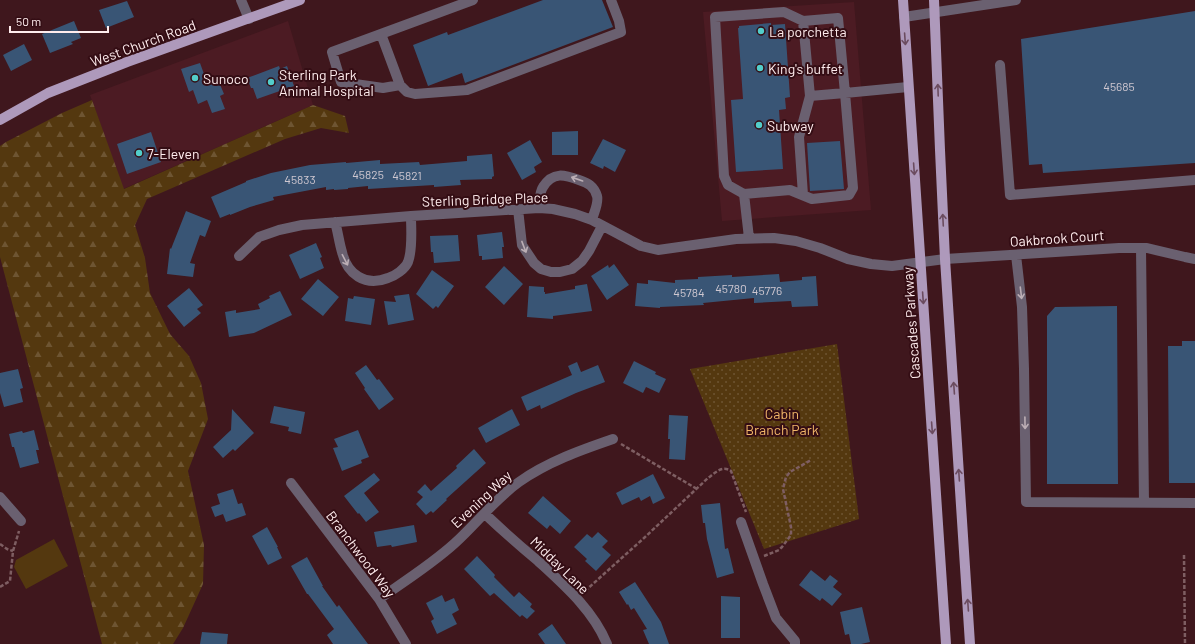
<svg xmlns="http://www.w3.org/2000/svg" width="1195" height="644" font-family="Barlow,sans-serif">
  <style>
    .built { fill: #4c1b23 }
    .grass { fill: url(#grass-dots) }
    .forest { fill: url(#forest-firs) }
    .garden { fill: #54380f }
    .building { fill: #395575 }
    .lines { fill: none; stroke-linecap: round; stroke-linejoin: round }
    .path { stroke: #7e5e62; stroke-width: 2.5; stroke-dasharray: 4 2; stroke-linecap: butt }
    .minor { stroke: #6a6070; stroke-width: 10 }
    .major { stroke: #ae99bb; stroke-width: 10 }
    .oneway { stroke: #6b4c5f }
    .oneway2 { stroke: #bcaeb5 }
    .poi-dot { fill: #53cdca; stroke: #340d14; stroke-width: 1.5 }
    .labels { text-anchor: middle; dominant-baseline: central; stroke-width: 4; stroke-linejoin: round; paint-order: stroke }
    .number-label { font-size: 12px; fill: #cec7d0 }
    .poi-label { font-size: 14px; fill: #ffedee; stroke: #340d14; text-anchor: start }
    .street-label { font-size: 14px; fill: #ffedee; stroke: #340d14 }
    .park-label { font-size: 14px; fill: #f2b769; stroke: #340d14 }
  </style>
  <defs>
    <pattern id="grass-dots" width="8" height="8" patternUnits="userSpaceOnUse"><rect width="8" height="8" fill="#54380f"/><path d="M2 2h.1M6 6h.1" fill="none" stroke="#6e5532" stroke-width="1.8" stroke-linecap="round"/></pattern>
    <pattern id="forest-firs" width="22" height="20" patternUnits="userSpaceOnUse"><rect width="22" height="20" fill="#54380f"/><path d="M5 1l3.5 6h-7zM16 11l3.5 6h-7z" fill="#6e5532"/></pattern>
  </defs>
  <rect width="100%" height="100%" fill="#3f171d"/>
  <path class="built" d="M854 2 871 210 722 221 703 12Z
    M288 21 313 105 123 189 90 95Z"/>
  <path class="grass" d="M837 344 859 519 764 549 690 369Z"/>
  <path class="forest" d="M92 100 124 189 313 105 345 116 349 133 321 128 285 139 147 199 135 225 145 258 150 293 170 334 189 356 201 383 208 419 188 471 204 545 203 584 183 628 173 644H102L0 257V146L6 142 62 113Z"/>
  <path class="garden" d="M54 539 68 566 26 589 14 567 16 560Z"/>
  <path class="building" d="M543 0H602L613 27 465 83 462 73 428 86 413 45 447 32 448 35Z
    M127 1 134 17 106 28 99 10Z
    M1195 11V163L1043 173 1042 164 1029 165 1021 39Z
    M74 21 81 38 71 42 73 44 50 53 42 34Z
    M771 23V25L785 24 790 97 785 98 786 109 779 110 783 169 736 172 731 100 743 99 738 28H739V26Z
    M24 44 32 60 11 71 3 55Z
    M200 63 208 85 219 82 224 94 220 96 225 109 212 113 207 100 198 104 193 90 189 92 181 69Z
    M279 66 280 69 287 66 294 86 257 99 253 88H251L247 78Z
    M578 131V155H552V132Z
    M151 132 161 162 127 174 117 144Z
    M603 139 626 150 615 172 604 166 603 169 590 163Z
    M530 140 542 162 534 167 536 172 522 180 507 153Z
    M840 141 844 189 810 191 807 143Z
    M492 154 494 176 492 177V179L460 180 461 185 434 187V185L368 189V186L348 188V189L334 190V189L326 190V187L273 197 274 200 250 207 230 215V214L220 218 211 197 246 182V181L271 173 310 165 346 162V163L380 160V164L419 162 420 165 467 161V156Z
    M186 211 211 221 205 237 200 235 190 263 195 264 193 277 167 274 170 248 171 249Z
    M502 232 504 247H502L503 258 482 260V256H479L477 235Z
    M458 235 460 261 434 263 433 252H431L430 236Z
    M316 243 322 257 320 258 324 268 300 279 289 255Z
    M614 264 629 285 607 300 591 276 608 265 609 268Z
    M504 266 523 284 504 305 485 287Z
    M432 270 454 286 438 308 436 306 433 309 416 294Z
    M779 274 780 282 802 280V277L816 276 818 306 792 307 791 301 754 303V298L703 303 704 305 660 307V308L635 306 637 283 648 284V280L675 283V280L698 279V277L732 275V277Z
    M318 279 339 297 323 316 301 299Z
    M587 284 592 311 553 316V319L527 317 529 286 544 287V292H545V294L575 289V286Z
    M189 288 203 305 197 309 201 313 184 327 167 306Z
    M280 291 292 315 254 333 229 337 225 312 236 310V313L260 309 258 304 270 298 269 296Z
    M409 294 414 320 388 325 384 301 396 302 394 296Z
    M354 296 375 299 371 325 345 321 348 298 353 299Z
    M1117 306 1118 484H1047V316L1055 307Z
    M1182 341H1195V483H1169L1168 346H1182Z
    M634 361 656 372 655 374 666 379 659 393 646 387 643 393 623 383Z
    M577 362 581 372 598 365 605 382 576 393 541 409 540 405 527 411 521 397 572 375 568 366Z
    M366 365 377 380 379 379 394 399 379 410 364 389 365 388 355 373Z
    M18 369 23 388 20 389 23 402 4 407 0 393V373Z
    M274 406 305 412 301 434 288 431 289 427 270 423Z
    M232 409 254 433 235 451 233 449 223 458 213 447 231 430Z
    M512 409 520 425 486 443 478 428Z
    M669 415 688 416 685 460 669 459 670 439H668Z
    M34 430 39 450H36L39 463 20 468 14 447H12L9 434 22 431 23 433Z
    M358 430 369 457 361 460 362 463 342 471 333 448 338 447 334 439Z
    M474 449 486 463 446 499 447 500 433 513 431 511 426 515 416 504 423 497 417 492 425 484 431 491 457 468 456 466Z
    M374 473 380 480 364 493 379 512 366 522 359 513 358 514 344 496Z
    M653 474 665 498 653 504 650 496 641 501 639 497 622 505 616 493Z
    M233 489 238 504 242 503 246 515 226 522 223 514 215 517 211 507 220 504 217 494Z
    M543 496 571 521 560 534 550 525 547 529 528 513Z
    M720 503 725 549 728 548 734 573 717 578 707 539 705 523H703L701 505Z
    M414 525 417 542 392 547 391 545 377 547 374 532Z
    M267 527 278 547H277L282 558 268 565 252 536Z
    M598 532 608 541 602 547 611 555 596 571 585 561 587 559 574 547 587 534 592 538Z
    M477 556 495 575 494 577 514 597 519 592 532 604 530 607 535 611 527 619 522 615 520 617 494 593 490 596 464 569Z
    M307 557 323 586H322L337 607 339 605 368 644H333L327 635 334 629 308 594H307L291 566Z
    M811 570 825 581 830 575 838 581 833 587 842 594 832 606 822 598 820 601 799 585Z
    M635 582 661 622 669 644H649L643 630 647 629 634 608 631 610 628 604 627 605 619 592Z
    M442 595 445 602 454 598 459 610 452 614 457 624 437 634 431 621 434 619 426 603Z
    M721 596 740 597V638H721Z
    M862 607 870 642 861 644H851L849 634 845 635 840 612Z
    M552 624 566 644H545L538 634Z
    M202 632 228 634 227 644H200Z"/>
  <g class="lines">
    <path class="path" d="M621 444 697 489
      M0 544 7 549 13 551
      M1184 555 1185 644
      M764 556 779 550 782 547 791 535V527L783 489 786 477 790 472 811 460
      M0 587 10 581 13 551 19 531
      M585 591 644 538 708 478C715 473 722 465 731 471L746 512"/>
    <path class="minor" d="M241 0 249 19
      M473 0 332 52 341 82 383 88 400 85 407 92 415 94 467 90 621 32 619 21 611 0
      M904 17 1016 0
      M803 21 810 96 799 137 803 195
      M381 34 400 85
      M1000 65 1010 195 1195 180
      M744 194 790 190 812 199 849 195 853 188 845 93 810 96
      M539 208C540 201 539 193 543 187 553 171 565 175 579 180 588 183 594 186 597 196 599 203 594 212 592 220
      M518 209 522 245 534 263 541 269 551 272H560L572 269 582 261 589 251 602 226
      M335 222C338 232 339 242 342 252 347 274 365 287 388 278 395 276 405 269 408 262 413 249 411 229 411 216
      M749 238 744 194 728 185 724 176 715 17 784 12 803 21 838 18 845 93 908 87
      M1141 248 1144 503
      M1016 255 1022 307 1024 369 1026 502 1195 503
      M239 256 259 237 279 230 302 225 411 216 539 208 553 209 575 214 592 220 641 246 658 250 736 239 774 238 796 241 820 248 848 259 871 264 892 266 945 259 1119 248H1147L1185 257 1195 259
      M291 483 379 599 406 644
      M0 497 21 521
      M485 514C502 530 520 546 538 561 564 585 593 610 607 644
      M741 522 763 584 776 618 795 641V644
      M379 599C405 581 432 564 455 543 477 523 495 499 519 482 547 462 581 450 613 439"/>
    <path class="major" d="M903 0 946 644
      M934 0 940 150 945 259 970 644
      M0 120 48 93 127 62 300 0"/>
  </g>
  <defs><path id="oneway-shaft" d="M-6 0H5M1.5-3L5.5 0L1.5 3" fill="none" stroke-width="1.6" stroke-linecap="round" stroke-linejoin="round"/></defs>
  <g class="oneway">
    <use href="#oneway-shaft" transform="translate(905 39) rotate(86)"/>
    <use href="#oneway-shaft" transform="translate(938 90) rotate(-92)"/>
    <use href="#oneway-shaft" transform="translate(914 169) rotate(86)"/>
    <use href="#oneway-shaft" transform="translate(943 220) rotate(-93)"/>
    <use href="#oneway-shaft" transform="translate(923 298) rotate(86)"/>
    <use href="#oneway-shaft" transform="translate(954 388) rotate(-94)"/>
    <use href="#oneway-shaft" transform="translate(932 428) rotate(86)"/>
    <use href="#oneway-shaft" transform="translate(959 475) rotate(-94)"/>
    <use href="#oneway-shaft" transform="translate(968 605) rotate(-94)"/>
  </g>
  <g class="oneway2">
    <use href="#oneway-shaft" transform="translate(577 179) rotate(-161)"/>
    <use href="#oneway-shaft" transform="translate(524 247) rotate(69)"/>
    <use href="#oneway-shaft" transform="translate(345 260) rotate(63)"/>
    <use href="#oneway-shaft" transform="translate(1021 293) rotate(83)"/>
    <use href="#oneway-shaft" transform="translate(1025 423) rotate(89)"/>
  </g>
  <g class="poi-dot">
    <circle cx="761" cy="31" r="4"/>
    <circle cx="760" cy="68" r="4"/>
    <circle cx="195" cy="78" r="4"/>
    <circle cx="271" cy="82" r="4"/>
    <circle cx="759" cy="125" r="4"/>
    <circle cx="139" cy="153" r="4"/>
  </g>
  <g class="labels">
    <g class="number-label">
      <text x="1119" y="86">45685</text>
      <text x="368" y="174">45825</text>
      <text x="407" y="175">45821</text>
      <text x="300" y="179">45833</text>
      <text x="731" y="288">45780</text>
      <text x="767" y="290">45776</text>
      <text x="689" y="292">45784</text>
    </g>
    <g class="poi-label">
      <text x="769" y="31">La porchetta</text>
      <text x="768" y="68">King's buffet</text>
      <text x="279" y="74">Sterling Park<tspan x="279" dy="16">Animal Hospital</tspan></text>
      <text x="203" y="78">Sunoco</text>
      <text x="767" y="125">Subway</text>
      <text x="147" y="153">7-Eleven</text>
    </g>
    <g class="street-label">
      <text transform="translate(143 43) rotate(-20)">West Church Road</text>
      <text transform="translate(485 199) rotate(-2)">Sterling Bridge Place</text>
      <text transform="translate(1057 238) rotate(-4)">Oakbrook Court</text>
      <text transform="translate(911 323) rotate(-94)">Cascades Parkway</text>
      <text transform="translate(481 499) rotate(-43)">Evening Way</text>
      <text transform="translate(361 554) rotate(53)">Branchwood Way</text>
      <text transform="translate(560 565) rotate(44)">Midday Lane</text>
    </g>
    <g class="park-label">
      <text x="782" y="413">Cabin<tspan x="782" dy="16">Branch Park</tspan></text>
    </g>
  </g>
  <path d="M10 26v6h98v-6" fill="none" stroke="#ffedee" stroke-width="2"/>
  <text x="16" y="26" font-size="12" fill="#ffedee" stroke="#340d14" stroke-width="3" paint-order="stroke">50 m</text>
</svg>
